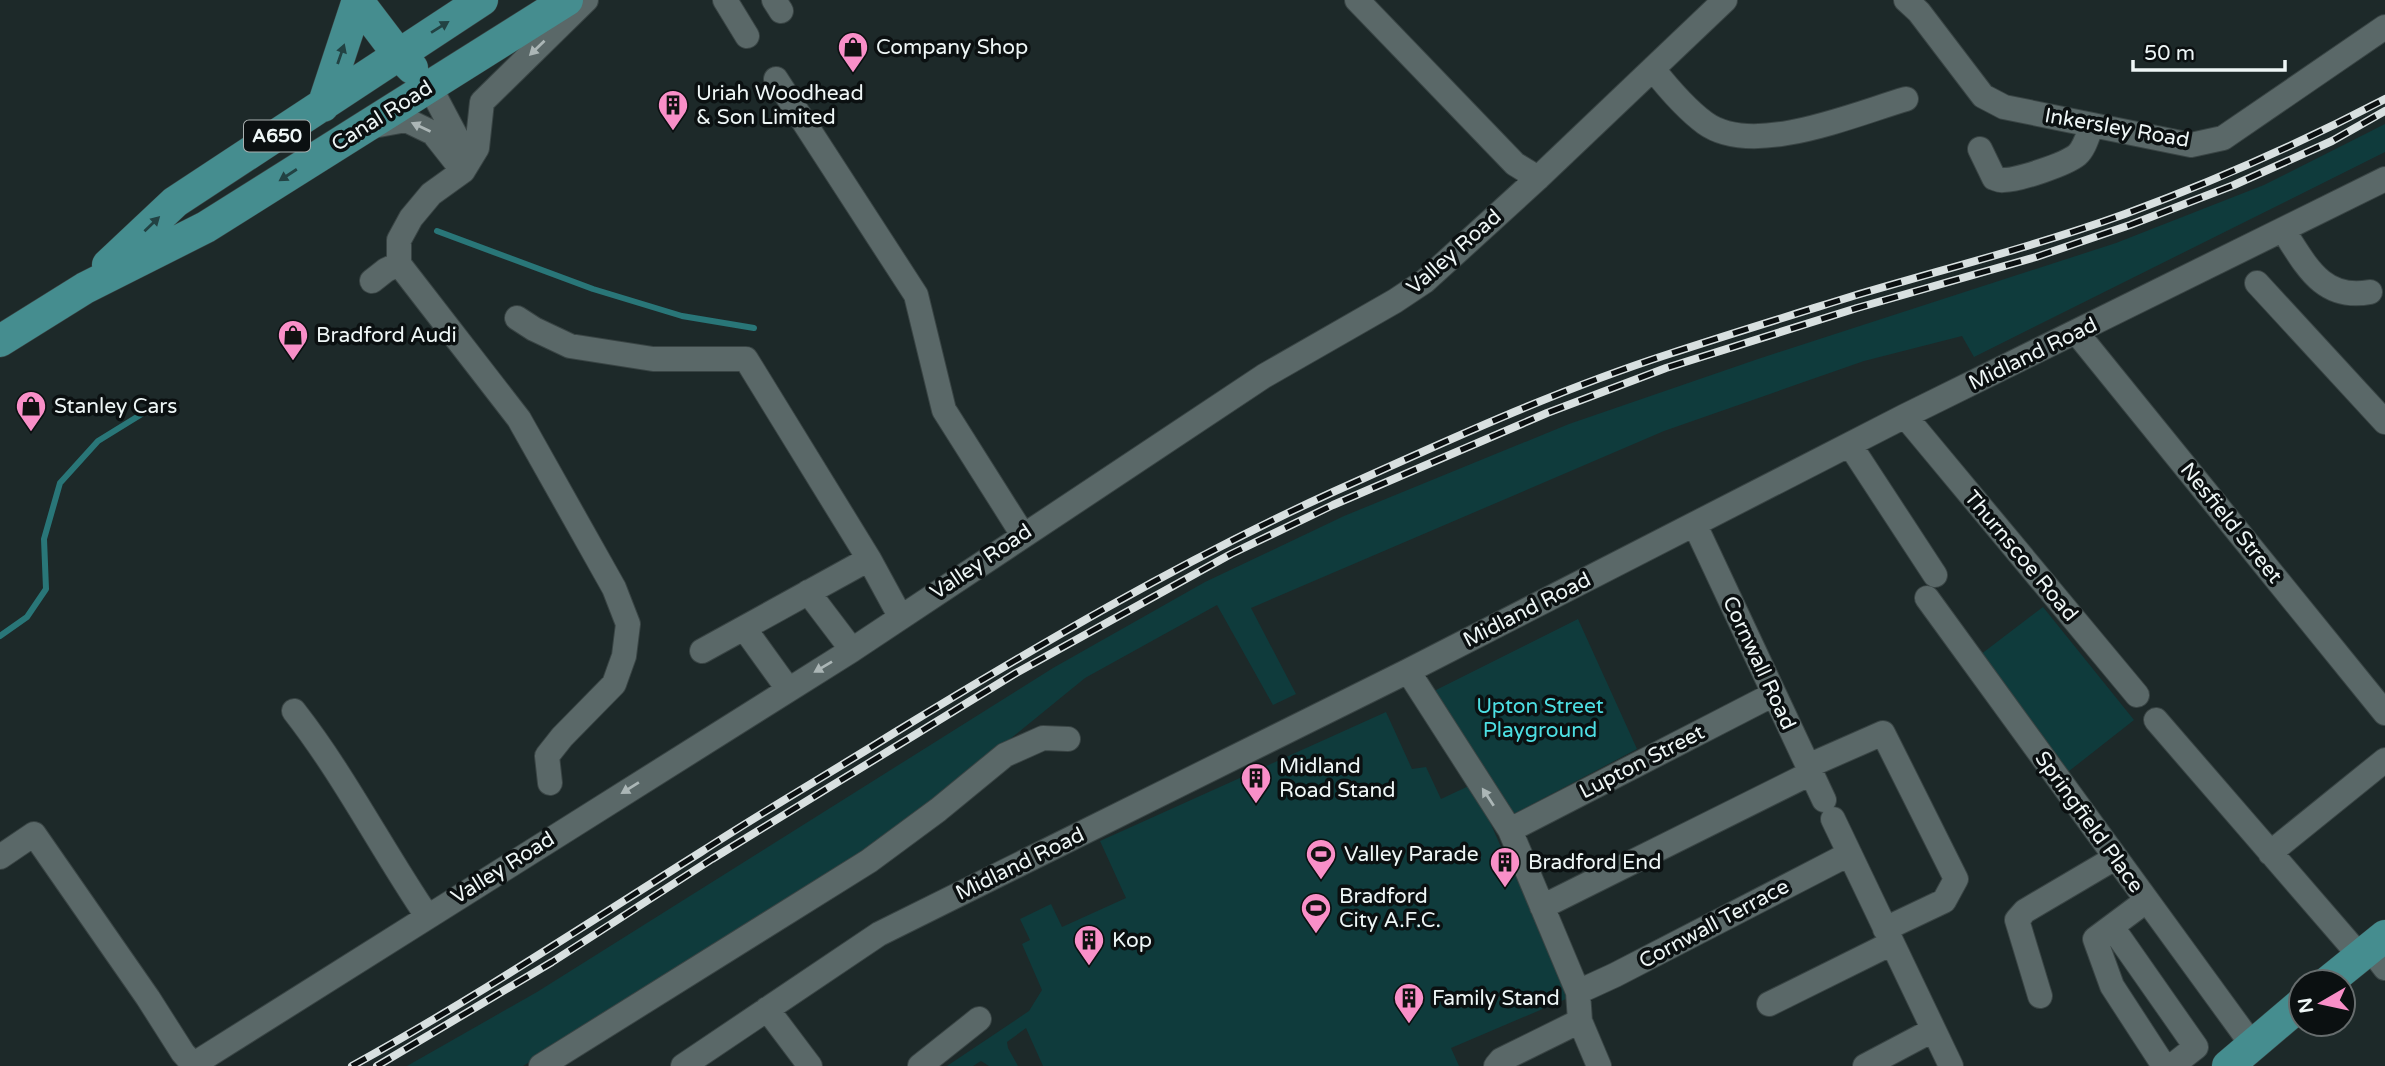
<svg xmlns="http://www.w3.org/2000/svg" width="2385" height="1066" font-family="'Varela Round',sans-serif">
  <style>
    .green { fill: #0f3b3c }
    .lines { fill: none; stroke-linecap: round; stroke-linejoin: round }
    .stream { stroke: #297678; stroke-width: 6 }
    .minor-casing { stroke: #394444; stroke-width: 26 }
    .major-casing { stroke: #394444; stroke-width: 33 }
    .minor { stroke: #5a6868; stroke-width: 24 }
    .major { stroke: #458d8f; stroke-width: 32 }
    .rail-casing { stroke: #d8e0e0; stroke-width: 8 }
    .rail { stroke: #0b1011; stroke-width: 5; stroke-dasharray: 16; stroke-linecap: butt }
    .oneway { fill: #224243 }
    .oneway2 { fill: #abb6b6 }
    .labels { text-anchor: middle; dominant-baseline: central; stroke-width: 7; stroke-linejoin: round; paint-order: stroke }
    .shield { fill: #0b1011; stroke: #aab1b1; stroke-width: 2 }
    .shield-label { font-size: 19px; font-weight: bold; fill: #eef6f6 }
    .poi-label { font-size: 21px; fill: #eef6f6; stroke: #0b1011; text-anchor: start }
    .street-label { font-size: 21px; fill: #eef6f6; stroke: #0b1011 }
    .park-label { font-size: 21px; fill: #4ddfe3; stroke: #0b1011 }
  </style>
  <rect width="100%" height="100%" fill="#1d2929"/>
  <path class="green" d="M2385 124V152L1974 357 1962 336 1864 361 1664 431 1251 608 1296 694 1273 705 1217 605 1085 678 928 806 817 885 523 1066H407L537 992 1053 668 1205 582 1344 516 1569 424 1758 359 2116 243 2264 185Z
    M2043 607 2134 720 2064 775 1976 658Z
    M1578 619 1637 749 1508 817 1432 692Z
    M1386 712 1412 769 1426 767 1441 799 1473 784 1509 865 1515 863 1541 937 1564 976 1566 999 1451 1048 1459 1066H1043L1026 1028 1007 1042 1008 1048 1018 1066H989L981 1061 973 1066H947L1029 1011 1042 990 1022 944 1030 940 1020 919 1051 904 1062 927 1126 898 1100 841Z"/>
  <g class="lines">
    <path class="stream" d="M437 231 593 289 682 316 754 328
      M0 636 27 617 46 589 44 539 60 483 98 441 145 412"/>
    <g class="minor-casing">
      <path id="minor" d="M725 0 747 36
        M774 0 781 11
        M1357 0 1515 164 1538 178
        M1906 0 1919 12 1983 96 2004 107 2191 145 2223 138 2385 27
        M1653 69C1668 88 1686 109 1705 123 1753 158 1854 114 1906 99
        M776 79 916 295 944 410 1023 535
        M430 87 458 140 461 160
        M373 126 406 120 433 133 463 171
        M1980 149 1994 178C1998 179 1999 181 2004 180 2019 180 2066 164 2077 155 2085 148 2088 134 2092 125
        M2283 230C2306 265 2322 301 2370 292
        M372 281 386 270 399 264
        M2257 283 2385 422
        M517 318 534 329 570 346 653 359H746L869 559 702 651
        M2077 333 2385 713
        M1905 416 2137 695
        M1850 445 1935 575
        M1695 525 1824 800
        M869 559 900 616
        M808 592 852 650
        M1927 598 2253 1046
        M744 628 788 689
        M1408 671 1510 830 1578 992 1580 1021 1599 1066
        M294 711C344 775 381 848 427 916
        M2156 720 2360 956
        M1808 766 1883 733 1956 879 1944 901 1885 929
        M550 783 547 756 562 737 614 684 624 656 628 624 614 588 519 419 399 264V240L411 218 431 194 463 171 477 148 482 102 586 0
        M1833 819 1951 1066
        M1510 830 1774 694
        M2270 853 2385 760
        M0 857 34 834 148 998 183 1053 193 1064
        M2146 901 2095 939 2112 986 2164 1066
        M1542 907 1811 773
        M2112 927 2196 1047 2172 1066
        M2369 947 2385 968
        M1578 992 1615 975 1849 854
        M2040 996 2017 920 2025 911 2115 858
        M1769 1004 1892 943
        M767 1009 810 1066
        M191 1066 852 650 1264 376 1395 301 1425 281 1538 178 1725 0
        M541 1066 869 861 938 810 1005 755 1043 738 1068 739
        M683 1066 879 934 1408 671 1905 416 2385 179
        M920 1066 979 1019
        M1496 1066 1501 1060 1580 1021
        M1865 1066 1933 1030"/>
    </g>
    <g class="major-casing">
      <path id="major" d="M357 0 398 54 412 68
        M323 106 358 0
        M108 265 175 202 482 0
        M0 341 85 288 206 227 567 0
        M2328 982 2385 936
        M2228 1066 2301 1004"/>
    </g>
    <use href="#minor" class="minor"/>
    <use href="#major" class="major"/>
    <g class="rail-casing">
      <path id="rail" d="M352 1066C472 1000 585 925 701 852 764 811 830 773 894 733 1037 646 1181 561 1333 492 1442 443 1554 391 1669 354 1730 334 1792 315 1853 296 1944 269 2036 246 2125 214 2215 181 2301 143 2385 99
        M377 1066 552 962 712 859 1016 673 1231 554 1333 505 1547 413 1666 368 1857 308 2036 257 2130 225 2234 185 2332 141 2385 111"/>
    </g>
    <use href="#rail" class="rail"/>
  </g>
  <defs><path id="oneway-solid" d="M-6-.8H1V-3.2L6.5 0L1 3.2V.8H-6Z" transform="scale(1.75)"/></defs>
  <g class="oneway">
    <use href="#oneway-solid" transform="translate(440 27) rotate(-32)"/>
    <use href="#oneway-solid" transform="translate(341 54) rotate(-71)"/>
    <use href="#oneway-solid" transform="translate(288 175) rotate(147)"/>
    <use href="#oneway-solid" transform="translate(152 224) rotate(-44)"/>
  </g>
  <g class="oneway2">
    <use href="#oneway-solid" transform="translate(537 48) rotate(136)"/>
    <use href="#oneway-solid" transform="translate(421 127) rotate(-155)"/>
    <use href="#oneway-solid" transform="translate(823 667) rotate(149)"/>
    <use href="#oneway-solid" transform="translate(630 788) rotate(148)"/>
    <use href="#oneway-solid" transform="translate(1488 797) rotate(-123)"/>
  </g>
  <defs>
    <g id="shop-pin" transform="scale(1.575)"><path d="M0 17L-7.5 6A9.5 9.5 0 1 1 7.5 6Z" fill="#f98fc8" stroke="#0b1011"/><path d="M-5-2.5h2.3a2.7 3.5 0 0 1 5.4 0H5L5.5 6h-11ZM-1.5-2.5h3a1.5 2.3 0 0 0-3 0Z" fill="#111"/></g>
    <g id="building-pin" transform="scale(1.575)"><path d="M0 17L-7.5 6A9.5 9.5 0 1 1 7.5 6Z" fill="#f98fc8" stroke="#0b1011"/><path d="M-4-6H4V6H1V3H-1V6H-4ZM-2.5-4.3h1.7v1.8h-1.7ZM.8-4.3h1.7v1.8H.8ZM-2.5-1h1.7V.8h-1.7ZM.8-1h1.7V.8H.8Z" fill="#111"/></g>
    <g id="stadium-pin" transform="scale(1.575)"><path d="M0 17L-7.5 6A9.5 9.5 0 1 1 7.5 6Z" fill="#f98fc8" stroke="#0b1011"/><path d="M0-5a6.5 5 0 1 0 0 10a6.5 5 0 1 0 0-10ZM-3.5-1.8h7v3.6h-7Z" fill="#111"/></g>
  </defs>
  <g fill-rule="evenodd">
    <use href="#shop-pin" x="853" y="47"/>
    <use href="#building-pin" x="673" y="105"/>
    <use href="#shop-pin" x="293" y="335"/>
    <use href="#shop-pin" x="31" y="406"/>
    <use href="#building-pin" x="1256" y="778"/>
    <use href="#stadium-pin" x="1321" y="854"/>
    <use href="#building-pin" x="1505" y="862"/>
    <use href="#stadium-pin" x="1316" y="908"/>
    <use href="#building-pin" x="1089" y="940"/>
    <use href="#building-pin" x="1409" y="998"/>
  </g>
  <g class="labels">
    <rect class="shield" x="244" y="120.5" width="66" height="31" rx="5"/>
    <g class="shield-label">
      <text x="277" y="136">A650</text>
    </g>
    <g class="poi-label">
      <text x="876" y="47">Company Shop</text>
      <text x="696" y="93">Uriah Woodhead<tspan x="696" dy="24">&amp; Son Limited</tspan></text>
      <text x="316" y="335">Bradford Audi</text>
      <text x="54" y="406">Stanley Cars</text>
      <text x="1279" y="766">Midland<tspan x="1279" dy="24">Road Stand</tspan></text>
      <text x="1344" y="854">Valley Parade</text>
      <text x="1528" y="862">Bradford End</text>
      <text x="1339" y="896">Bradford<tspan x="1339" dy="24">City A.F.C.</tspan></text>
      <text x="1112" y="940">Kop</text>
      <text x="1432" y="998">Family Stand</text>
    </g>
    <g class="street-label">
      <text transform="translate(382 116) rotate(-32)">Canal Road</text>
      <text transform="translate(2117 128) rotate(10)">Inkersley Road</text>
      <text transform="translate(1454 252) rotate(-41)">Valley Road</text>
      <text transform="translate(2033 354) rotate(-26)">Midland Road</text>
      <text transform="translate(2231 523) rotate(51)">Nesfield Street</text>
      <text transform="translate(2021 556) rotate(50)">Thurnscoe Road</text>
      <text transform="translate(981 562) rotate(-34)">Valley Road</text>
      <text transform="translate(1527 610) rotate(-27)">Midland Road</text>
      <text transform="translate(1759 663) rotate(65)">Cornwall Road</text>
      <text transform="translate(1642 762) rotate(-27)">Lupton Street</text>
      <text transform="translate(2089 822) rotate(54)">Springfield Place</text>
      <text transform="translate(1020 864) rotate(-26)">Midland Road</text>
      <text transform="translate(503 868) rotate(-32)">Valley Road</text>
      <text transform="translate(1714 924) rotate(-28)">Cornwall Terrace</text>
    </g>
    <g class="park-label">
      <text x="1540" y="706">Upton Street<tspan x="1540" dy="24">Playground</tspan></text>
    </g>
  </g>
  <g transform="translate(2322 1003) rotate(261)"><circle r="33" fill="#0b1011" stroke="#666c6d" stroke-width="2"/>
  <path d="M0-5L12 26L0 18L-12 26Z" fill="#f98fc8"/>
  <text y="-10" font-size="19" font-weight="bold" text-anchor="middle" fill="#eef6f6">N</text>
  </g>
  <path d="M2133 60v10h152v-10" fill="none" stroke="#eef6f6" stroke-width="3.5"/>
  <text x="2144" y="60" font-size="21" fill="#eef6f6" stroke="#0b1011" stroke-width="5" paint-order="stroke">50 m</text>
</svg>
